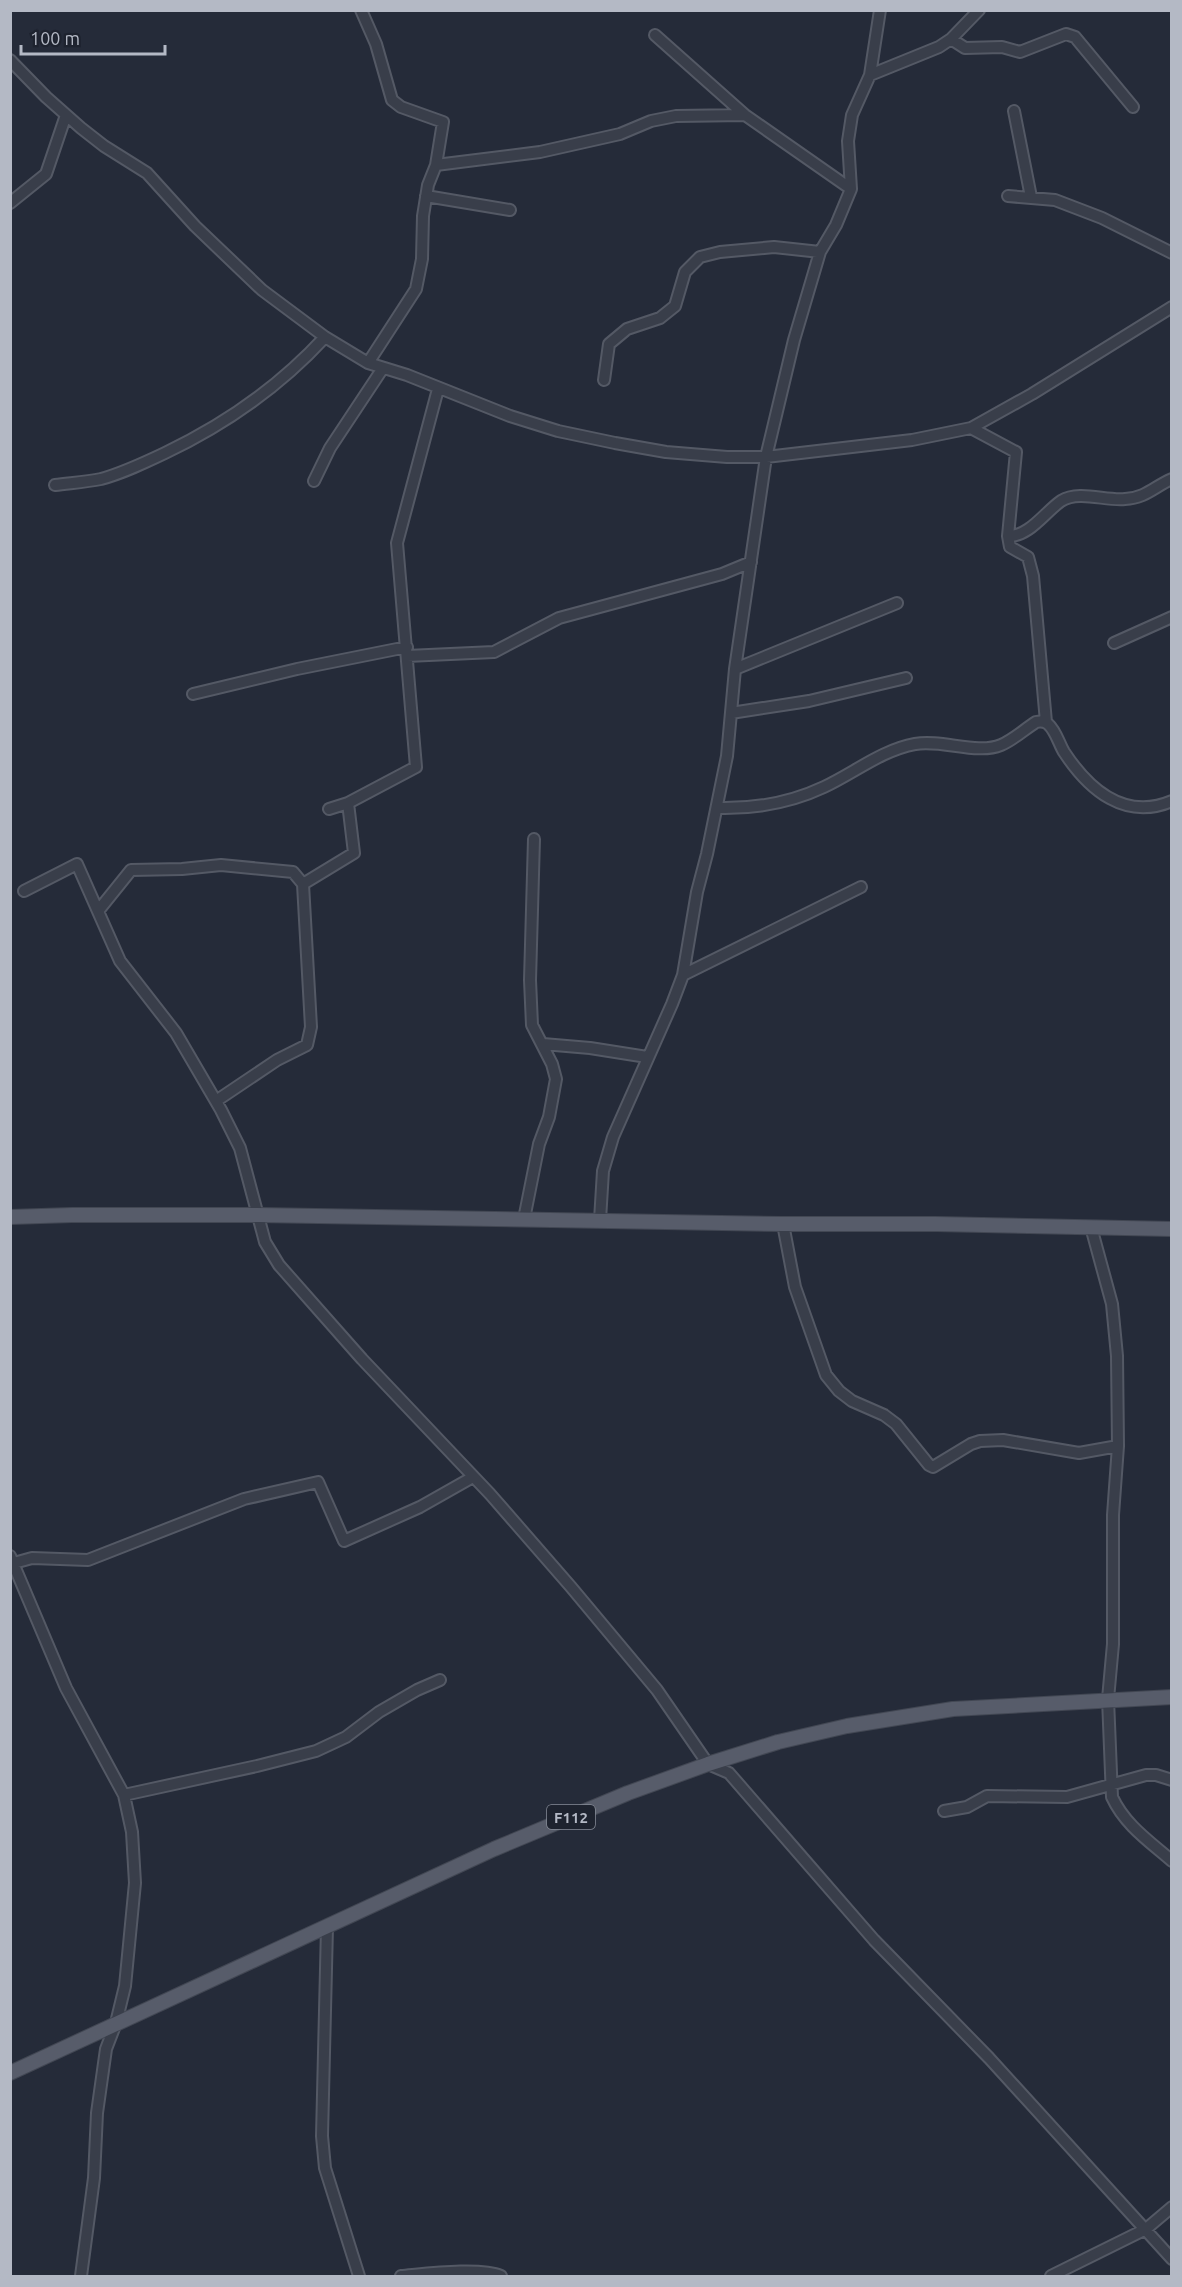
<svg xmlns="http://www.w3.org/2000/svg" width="1182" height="2287" font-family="Ubuntu,sans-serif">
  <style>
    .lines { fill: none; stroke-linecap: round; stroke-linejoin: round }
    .minor-casing { stroke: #545965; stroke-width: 14 }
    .major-casing { stroke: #424753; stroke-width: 16 }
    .minor { stroke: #393e4a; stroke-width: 10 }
    .major { stroke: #575c6a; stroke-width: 14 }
    .labels { text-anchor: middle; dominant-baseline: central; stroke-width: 5; stroke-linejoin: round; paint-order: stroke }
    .shield { fill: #1e232f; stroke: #878c98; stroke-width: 1.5 }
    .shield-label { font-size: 15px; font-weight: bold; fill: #b4b9c5 }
  </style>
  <rect width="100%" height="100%" fill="#252b39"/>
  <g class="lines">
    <g class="minor-casing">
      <path id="minor" d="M361 10 376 44 392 100 401 107 443 122 436 165 428 185 423 216 422 259 416 289 368 363
        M655 35 745 115 851 189
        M951 39 965 48 1002 47 1020 52 1066 34 1075 37 1133 107
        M10 60 46 97 81 128 104 146 147 173 195 226 262 290 325 337 368 363 407 375 510 416 558 431 615 443 666 452 727 457H766L912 440 971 428 1032 394 1172 307
        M870 75 939 47 951 39 979 10
        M1014 111 1031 197
        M436 165 540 152 620 134 651 121 676 116 745 115
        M426 196 510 210
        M1008 196 1055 200 1102 218 1172 253
        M10 203 46 174 66 115
        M604 380 609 344 627 329 660 318 675 306 685 272 700 257 720 252 774 247 820 252
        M971 428 1016 452 1008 536 1010 547 1028 557 1033 576 1046 722
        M314 481 330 448 383 368
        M55 485C70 483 86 482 101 479 123 473 144 463 165 453 226 424 279 387 325 337
        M1008 536C1029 537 1045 512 1061 501 1079 490 1105 501 1125 499 1146 498 1155 486 1172 479
        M1114 643 1172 617
        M407 656 494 652 559 618 722 574 751 562
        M735 669 897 603
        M193 694 297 669 407 647
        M731 713 809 701 906 678
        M717 808C754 809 790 803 824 787 854 773 882 750 915 744 942 739 977 755 1001 745 1013 740 1025 729 1036 722 1041 721 1044 721 1048 724 1056 731 1059 744 1064 752 1089 790 1125 821 1172 801
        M329 809 348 803 416 767 397 543 438 389
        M303 884 354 853 348 803
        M24 891 77 864 120 961 176 1033 221 1110 240 1148 265 1242 279 1265 362 1359 490 1494 571 1587 657 1690 708 1764 729 1773 874 1940 989 2058 1172 2259
        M98 911 131 870 182 869 221 865 293 872 303 884 311 1027 307 1045 277 1060 216 1101
        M683 975 861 887
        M543 1044 590 1048 647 1057
        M524 1219 539 1144 549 1117 556 1079 552 1064 532 1025 530 980 534 839
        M600 1220 603 1171 613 1137 672 1004 683 975 697 892 707 854 727 756 735 669 766 457 794 340 820 252 836 225 851 189 848 141 852 115 870 75 880 10
        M783 1224 795 1287 826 1375 839 1391 852 1401 884 1415 896 1424 929 1465 933 1467 971 1444 980 1441 1003 1440 1079 1453 1118 1446
        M1091 1227 1112 1304 1117 1356 1118 1446 1113 1515V1644L1108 1699 1112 1797C1125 1825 1149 1841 1172 1861
        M10 1556 66 1688 124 1795 132 1832 135 1883 125 1986 116 2023 106 2049 97 2113 94 2178 81 2276
        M14 1563 32 1558 88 1560 244 1499 318 1482 344 1541 420 1507 473 1477
        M124 1795 257 1766 316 1751 346 1737 379 1712 417 1690 440 1680
        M944 1811 967 1807 987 1796 1067 1797 1146 1775H1156L1172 1780
        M327 1927 322 2136 325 2168 359 2276
        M401 2276C425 2274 480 2267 501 2276
        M1051 2276 1146 2229 1172 2207"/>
    </g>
    <g class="major-casing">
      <path id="major" d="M10 1217 72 1215H258L783 1224H936L1172 1229
        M10 2073 494 1849 628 1793 708 1764 778 1742 847 1726 953 1709 1172 1697"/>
    </g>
    <use href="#minor" class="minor"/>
    <use href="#major" class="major"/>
  </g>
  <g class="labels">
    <rect class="shield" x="547" y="1805" width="48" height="24" rx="4.5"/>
    <g class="shield-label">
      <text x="571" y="1817">F112</text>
    </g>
  </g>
  <rect width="1182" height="2287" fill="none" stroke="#b4b9c5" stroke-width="24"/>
  <path d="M21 45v9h144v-9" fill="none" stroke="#b4b9c5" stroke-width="3"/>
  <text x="30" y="45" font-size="18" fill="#b4b9c5" stroke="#1e232f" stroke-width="4.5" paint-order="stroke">100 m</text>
</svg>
